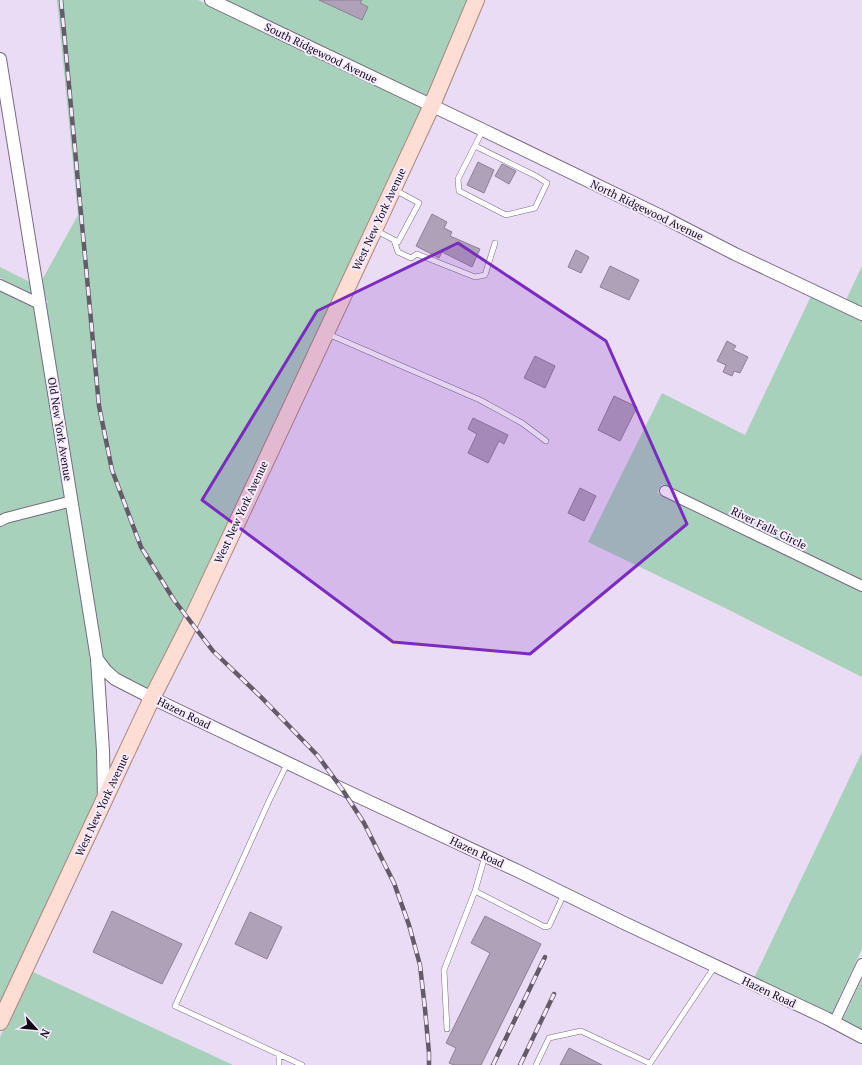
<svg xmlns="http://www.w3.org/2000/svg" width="862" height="1065" font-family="'PT Serif',serif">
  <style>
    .green { fill: #a8d1bb }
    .building { fill: #afa1b8; stroke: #8d7f96 }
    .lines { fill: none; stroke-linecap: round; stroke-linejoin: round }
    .service-casing { stroke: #776a80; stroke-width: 6 }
    .minor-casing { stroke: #776a80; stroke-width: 12 }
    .tertiary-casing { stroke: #776a80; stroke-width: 14 }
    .primary-casing { stroke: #a9867f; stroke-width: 18 }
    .service { stroke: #fff; stroke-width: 5 }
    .minor { stroke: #fff; stroke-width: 10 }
    .tertiary { stroke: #fff; stroke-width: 12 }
    .primary { stroke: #fdddd4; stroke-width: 16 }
    .rail-casing { stroke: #645b69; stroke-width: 4.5 }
    .rail { stroke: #f7ebff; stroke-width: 3; stroke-dasharray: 9; stroke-linecap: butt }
    .marked { fill: #7b2cbf; fill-opacity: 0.2; stroke: #7b2cbf; stroke-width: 3; stroke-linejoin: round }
    .labels { text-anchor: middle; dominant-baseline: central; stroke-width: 4; stroke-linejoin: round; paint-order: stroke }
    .street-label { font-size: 11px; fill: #110c14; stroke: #f7ebff }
  </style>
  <rect width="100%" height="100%" fill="#ebdcf5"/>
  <path class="green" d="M57 0H198L424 108 185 620 149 690 119 675 111 668 103 657 46 305 48 301 46 300 42 280 78 215Z
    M224 0H469L428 98Z
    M862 266V308L846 300Z
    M0 267 30 282 32 294 0 278Z
    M0 291 34 307 91 656 89 657 91 660 97 751 98 798 0 1007Z
    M811 296 862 320V580L662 484 657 493 862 592V677L723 607 588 542 662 393 745 435Z
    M862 752V949L831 1015 754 978Z
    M31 971 233 1065H0V1037Z
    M862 979V1031L842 1021Z"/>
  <path class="building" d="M319 0H362L360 3 368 7 362 20Z
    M478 162 494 170 484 193 467 185Z
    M502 164 516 171 509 184 495 176Z
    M432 214 447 222 444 228 452 232 450 236 480 249 472 267 442 252 439 258 416 246Z
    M576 250 589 257 581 273 568 267Z
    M610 266 639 280 629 300 600 287Z
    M727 341 736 346 733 350 748 357 740 373 734 371 732 376 723 372 726 365 717 361Z
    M535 356 555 366 545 388 524 378Z
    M614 396 637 407 620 441 598 430Z
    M473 418 508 435 504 444 499 441 488 463 468 453 477 434 468 429Z
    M580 488 596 496 584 521 568 513Z
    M112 911 182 944 162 984 93 952Z
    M250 912 282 927 267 959 235 944Z
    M485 916 541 944 481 1065H454L449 1063 456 1048 446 1043 490 953 471 943Z
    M569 1048 602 1065H560Z"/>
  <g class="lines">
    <g class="service-casing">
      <path id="service" d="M475 146 536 176 547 183 535 208 506 215 459 191 458 179 483 130
        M377 231 398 242 419 203 395 190
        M394 240 398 252 411 258 417 254 475 277 485 275 495 243
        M328 334 480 400 522 423 546 441
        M287 764 269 801 236 874 175 1006 302 1065
        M475 891 545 927 549 926 564 894
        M447 1029 444 970 475 891 485 856
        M279 1065V1054
        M536 1065 549 1038 581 1031 649 1063
        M649 1065 715 966"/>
    </g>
    <g class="minor-casing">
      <path id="minor" d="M0 285 40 304
        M665 491 862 586
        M0 521 6 518 72 501
        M834 1023 862 964"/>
    </g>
    <g class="tertiary-casing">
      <path id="tertiary" d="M211 0 483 130 667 219 735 254 862 314
        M0 59 97 659 103 751 104 798
        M97 659 106 671 115 679 152 698 342 789 518 871 622 922 826 1018 862 1037"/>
    </g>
    <g class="primary-casing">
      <path id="primary" d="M0 1022 152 698 190 623 374 230 432 105 476 0"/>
    </g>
    <use href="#service" class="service"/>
    <use href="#minor" class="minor"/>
    <use href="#tertiary" class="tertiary"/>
    <use href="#primary" class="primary"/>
    <g class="rail-casing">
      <path id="rail" d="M61 0 99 406 112 470 141 547 174 600 213 651 261 697 318 756 342 789 364 823 394 883 409 925 420 965 425 1009 429 1053V1065
        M493 1065 545 957
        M520 1065 554 994"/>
    </g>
    <use href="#rail" class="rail"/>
  </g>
  <path class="marked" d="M458 243 606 341 687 524 530 654 393 642 202 500 317 311Z"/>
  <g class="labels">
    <g class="street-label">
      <text transform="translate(321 53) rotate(26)">South Ridgewood Avenue</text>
      <text transform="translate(647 210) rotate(26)">North Ridgewood Avenue</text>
      <text transform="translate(379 219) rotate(-65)">West New York Avenue</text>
      <text transform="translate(60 429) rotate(81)">Old New York Avenue</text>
      <text transform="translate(241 512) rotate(-65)">West New York Avenue</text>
      <text transform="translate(769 528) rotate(26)">River Falls Circle</text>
      <text transform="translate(184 713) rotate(26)">Hazen Road</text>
      <text transform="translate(102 805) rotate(-65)">West New York Avenue</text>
      <text transform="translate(477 852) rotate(25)">Hazen Road</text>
      <text transform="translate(769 992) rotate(25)">Hazen Road</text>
    </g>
  </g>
  <g transform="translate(36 1029) rotate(117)" stroke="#f7ebff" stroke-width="3" paint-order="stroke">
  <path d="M0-3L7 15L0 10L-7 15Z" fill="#110c14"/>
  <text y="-6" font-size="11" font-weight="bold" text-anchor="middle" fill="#110c14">N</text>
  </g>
</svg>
